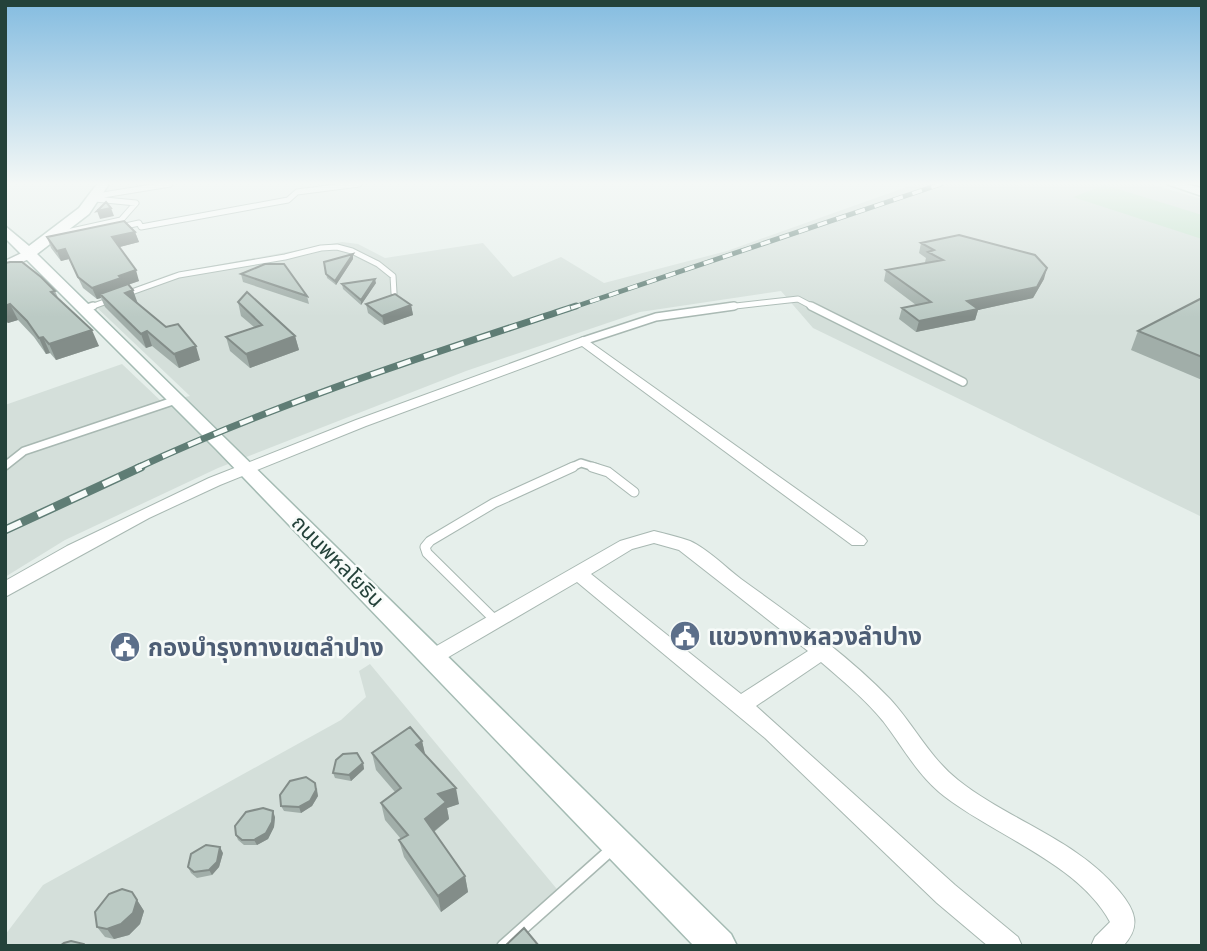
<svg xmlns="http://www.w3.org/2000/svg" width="1207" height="951" font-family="'PT Sans','Noto Sans Thai',sans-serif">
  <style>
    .built { fill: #d4dfda }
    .green { fill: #bfe0c8 }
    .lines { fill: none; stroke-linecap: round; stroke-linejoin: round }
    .service-far3-casing { stroke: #a8b8b2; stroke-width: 7 }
    .service-far2-casing { stroke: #a8b8b2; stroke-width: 10 }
    .service-far1-casing { stroke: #a8b8b2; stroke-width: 11 }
    .service-casing { stroke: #a8b8b2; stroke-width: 14 }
    .minor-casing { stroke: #a8b8b2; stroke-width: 2 }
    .tertiary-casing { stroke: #a8b8b2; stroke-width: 3 }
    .secondary-casing { stroke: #a4bbb3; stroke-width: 3 }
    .service-far3 { stroke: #fff; stroke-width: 5 }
    .service-far2 { stroke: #fff; stroke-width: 7 }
    .service-far1 { stroke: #fff; stroke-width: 9 }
    .service { stroke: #fff; stroke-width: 11 }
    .minor { fill: #fff; fill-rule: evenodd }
    .tertiary { fill: #fff; fill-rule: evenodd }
    .secondary { fill: #fff; fill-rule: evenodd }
    .rail-far2-casing { stroke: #5f7d75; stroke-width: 5 }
    .rail-far1-casing { stroke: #5f7d75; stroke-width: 7 }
    .rail-casing { stroke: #5f7d75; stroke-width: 9 }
    .rail-far2 { stroke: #f7fbf9; stroke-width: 3.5; stroke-dasharray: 10; stroke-linecap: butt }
    .rail-far1 { stroke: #f7fbf9; stroke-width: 4.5; stroke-dasharray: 14; stroke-linecap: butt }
    .rail { stroke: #f7fbf9; stroke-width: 6; stroke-dasharray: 18; stroke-linecap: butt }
    .wall { fill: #a1aea9 }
    .shaded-wall { fill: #838d89 }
    .building { fill: #bbcac4; stroke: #838d89; stroke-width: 2 }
    .labels { text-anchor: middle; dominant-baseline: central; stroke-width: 5; stroke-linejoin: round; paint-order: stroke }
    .street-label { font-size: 21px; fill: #24423a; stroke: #f7fbf9 }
    .near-service-label { font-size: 24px; font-weight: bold; fill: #4e5e75; stroke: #f7fbf9; text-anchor: start }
  </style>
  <rect width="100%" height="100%" fill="#e6efeb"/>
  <path class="built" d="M915 184H1150L1202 199V517L813 328 781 291 640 312 466 371 218 468 65 540 5 577V405L122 364 162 402 190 396 92 303 173 273 342 242 358 244 385 258 483 243 513 277 561 257 604 283 727 251Z
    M370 664 561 894 503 946H5V935L43 885 341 720 366 697 359 671Z"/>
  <path class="green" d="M1105 185 1202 215V239L1073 197Z"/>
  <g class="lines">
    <g class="service-far3-casing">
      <path id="service-far3" d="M97 196 170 184
        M121 227 139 223 141 227 288 200 297 192 359 184
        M58 234 121 220 136 203 95 199
        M126 294 179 275 285 257 321 248 337 247 352 251 378 264 393 276 394 293
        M88 308 110 300
        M718 308 798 299 815 308"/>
    </g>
    <g class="service-far2-casing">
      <path id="service-far2" d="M811 306 963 382
        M84 309 93 306
        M583 341 656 317 734 306
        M5 466 24 451 176 400
        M570 468 581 463 597 468"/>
    </g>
    <g class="service-far1-casing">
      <path id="service-far1" d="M592 467 608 472 634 492
        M496 621 427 553 425 547 430 541 494 503 573 467"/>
    </g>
    <g class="service-casing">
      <path id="service" d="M503 946 613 848"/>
    </g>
    <g class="minor-casing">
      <path id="minor" d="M583 337 864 537 867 541 864 545H852L582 346 366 426 220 485 149 518 5 597V581L67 546 209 478 356 420Z
        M654 531C666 534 679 537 690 541 708 549 725 567 741 579 792 616 846 653 890 699 914 725 930 758 958 780 1008 820 1078 840 1119 891 1135 910 1142 926 1123 946H1091L1095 937 1110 922C1079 864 994 835 944 796 918 776 903 747 883 721 865 699 843 681 821 662L756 706 955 885 1018 937 1022 946H988L937 903 765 738 577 582 440 662 433 665 426 662 423 657 426 652 620 541ZM654 543 679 550 808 651 741 694 591 574 632 549Z"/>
    </g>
    <g class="tertiary-casing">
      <path id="tertiary" d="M28 250 33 251V257L5 270V261Z"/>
    </g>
    <g class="secondary-casing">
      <path id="secondary" d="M97 184H109L89 214 37 254 731 934 737 946H694L216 449 5 238V226L29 246 79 208Z
        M1167 184H1185L1202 188V196Z"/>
    </g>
    <use href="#service-far3" class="service-far3"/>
    <use href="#service-far2" class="service-far2"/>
    <use href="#service-far1" class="service-far1"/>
    <use href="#service" class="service"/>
    <use href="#minor" class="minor"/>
    <use href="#tertiary" class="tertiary"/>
    <use href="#secondary" class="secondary"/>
    <g class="rail-far2-casing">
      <path id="rail-far2" d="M571 308 941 184"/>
    </g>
    <g class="rail-far1-casing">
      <path id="rail-far1" d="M137 468C279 402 428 355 576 306"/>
    </g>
    <g class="rail-casing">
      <path id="rail" d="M5 530 141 467"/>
    </g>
    <use href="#rail-far2" class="rail-far2"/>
    <use href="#rail-far1" class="rail-far1"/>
    <use href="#rail" class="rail"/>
  </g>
  <path class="wall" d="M135 232 139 242 119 247 139 281 128 285 138 304 200 360 179 368 152 346 146 348 105 307 101 298 97 299 83 288 69 259 61 261 51 248 47 237Z
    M921 243 1044 279 1033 298 978 310 975 320 916 332 899 319 902 308 916 305 884 281 886 270 927 263 925 262 926 258 919 253Z
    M353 259 336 285 327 278 324 262Z
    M5 263 55 291 59 300 99 346 56 360 50 353 46 354 34 337 18 320 8 323 5 321Z
    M241 274 307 296 309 304 243 282Z
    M376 283 361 305 343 289 342 284Z
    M1202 298V380L1131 350 1138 331Z
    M238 302 295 336 299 350 250 368 230 351 226 337 254 327 241 316Z
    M366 304 411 305 413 315 384 325 368 313Z
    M422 741 425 755 459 804 447 808 449 819 434 832 465 876 468 892 441 912 404 857 399 840 401 839 385 820 381 803 395 792 376 770 372 753Z
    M363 763 364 769 351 781 335 778 333 773Z
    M317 788 318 796 312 806 301 813 284 811 281 806Z
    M275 817 274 827 268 839 257 845H244L238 840 236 835Z
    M223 853 219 867 212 875 197 878 191 873 188 867Z
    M132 892 144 911 140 924 129 935 114 939 105 937 97 927Z"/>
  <path class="shaded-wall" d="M111 208 114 216 100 219 97 211Z
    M135 232 139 242 116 248 112 237Z
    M65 249 69 259 61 261 57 251Z
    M353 254V259L336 285 335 281Z
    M1047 268 1044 279 1033 298 978 310 975 320 916 332 919 321Z
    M136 270 139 281 100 294 101 298 97 299 92 288 119 276Z
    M375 279 376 283 361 305V300Z
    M133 290 138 304 125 293Z
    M10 304 18 320 8 323 5 318V306Z
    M411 305 413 315 384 325 382 316Z
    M92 330 99 346 56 360 49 344Z
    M147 331 152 346 146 348 141 334Z
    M295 336 299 350 250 368 246 354Z
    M43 337 50 353 46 354 39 338Z
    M196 346 200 360 179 368 174 354Z
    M422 741 426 758 416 745Z
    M363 763 364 769 351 781 349 775Z
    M315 783 318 796 312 806 301 813 299 807Z
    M456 788 459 804 447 808 449 819 428 836 425 819 438 794Z
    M273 811 275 817 274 827 268 839 257 845 254 840Z
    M220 847 223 853 219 867 212 875 209 870Z
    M465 876 468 892 441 912 438 896Z
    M132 892 144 911 140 924 129 935 114 939 107 929Z"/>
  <path class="building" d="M106 202 111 208 97 211Z
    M124 221 135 232 112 237 136 270 119 276 121 278 92 288 78 277 65 249 57 251 47 237Z
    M959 235 1035 255 1047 268 1037 287 967 301 978 309 919 321 902 308 931 302 886 270 943 260 928 252 934 250 921 243Z
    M353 254 335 281 326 274 324 262Z
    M10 262H22L41 277 55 291 51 292 92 330 49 344 43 337 39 338 27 321 10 304 5 306V263Z
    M265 264H284L307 296 241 274Z
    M375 279 361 300 342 284Z
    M128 284 133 290 125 293 166 327 178 324 196 346 174 354 147 331 141 334 100 294Z
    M247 292 295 336 246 354 226 337 262 325 238 302Z
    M395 294 411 305 382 316 366 304Z
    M1202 298V357L1138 331Z
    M410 727 422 741 416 745 456 788 438 794 446 802 425 819 465 876 438 896 399 840 408 835 381 803 401 788 372 753Z
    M357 753 363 763 349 775 333 773 336 760 343 754Z
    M306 777 315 783 316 790 310 801 299 807 281 806 280 795 290 781Z
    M263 808 273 811 272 822 266 833 254 840H242L236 835 235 826 246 812Z
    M206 845 220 847 217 862 209 870 194 872 188 867 191 854Z
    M122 889 132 892 137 900 133 913 121 924 107 929 97 927 95 912 109 894Z
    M524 928 539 946H505Z
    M71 941 84 944 85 946H60L64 943Z"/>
  <linearGradient id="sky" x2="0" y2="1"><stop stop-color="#84bce0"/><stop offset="0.58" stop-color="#f4f8f6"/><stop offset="1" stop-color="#f4f8f6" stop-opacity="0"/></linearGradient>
  <rect width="1207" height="317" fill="url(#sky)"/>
  <defs>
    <g id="civic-disc" transform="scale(1.575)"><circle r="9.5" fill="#5c6f8a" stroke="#f7fbf9"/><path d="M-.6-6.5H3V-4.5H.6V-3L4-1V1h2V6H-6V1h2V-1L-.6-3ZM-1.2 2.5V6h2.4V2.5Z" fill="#fff"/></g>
  </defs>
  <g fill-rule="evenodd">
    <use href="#civic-disc" x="685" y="636"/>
    <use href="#civic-disc" x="125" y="647"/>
  </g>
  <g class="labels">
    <g class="street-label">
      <text transform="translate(338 561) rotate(45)">ถนนพหลโยธิน</text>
    </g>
    <g class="near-service-label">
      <text x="708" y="636">แขวงทางหลวงลำปาง</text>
      <text x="148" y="647">กองบำรุงทางเขตลำปาง</text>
    </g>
  </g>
  <rect width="1207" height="951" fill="none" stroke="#24423a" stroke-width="14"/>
</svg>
